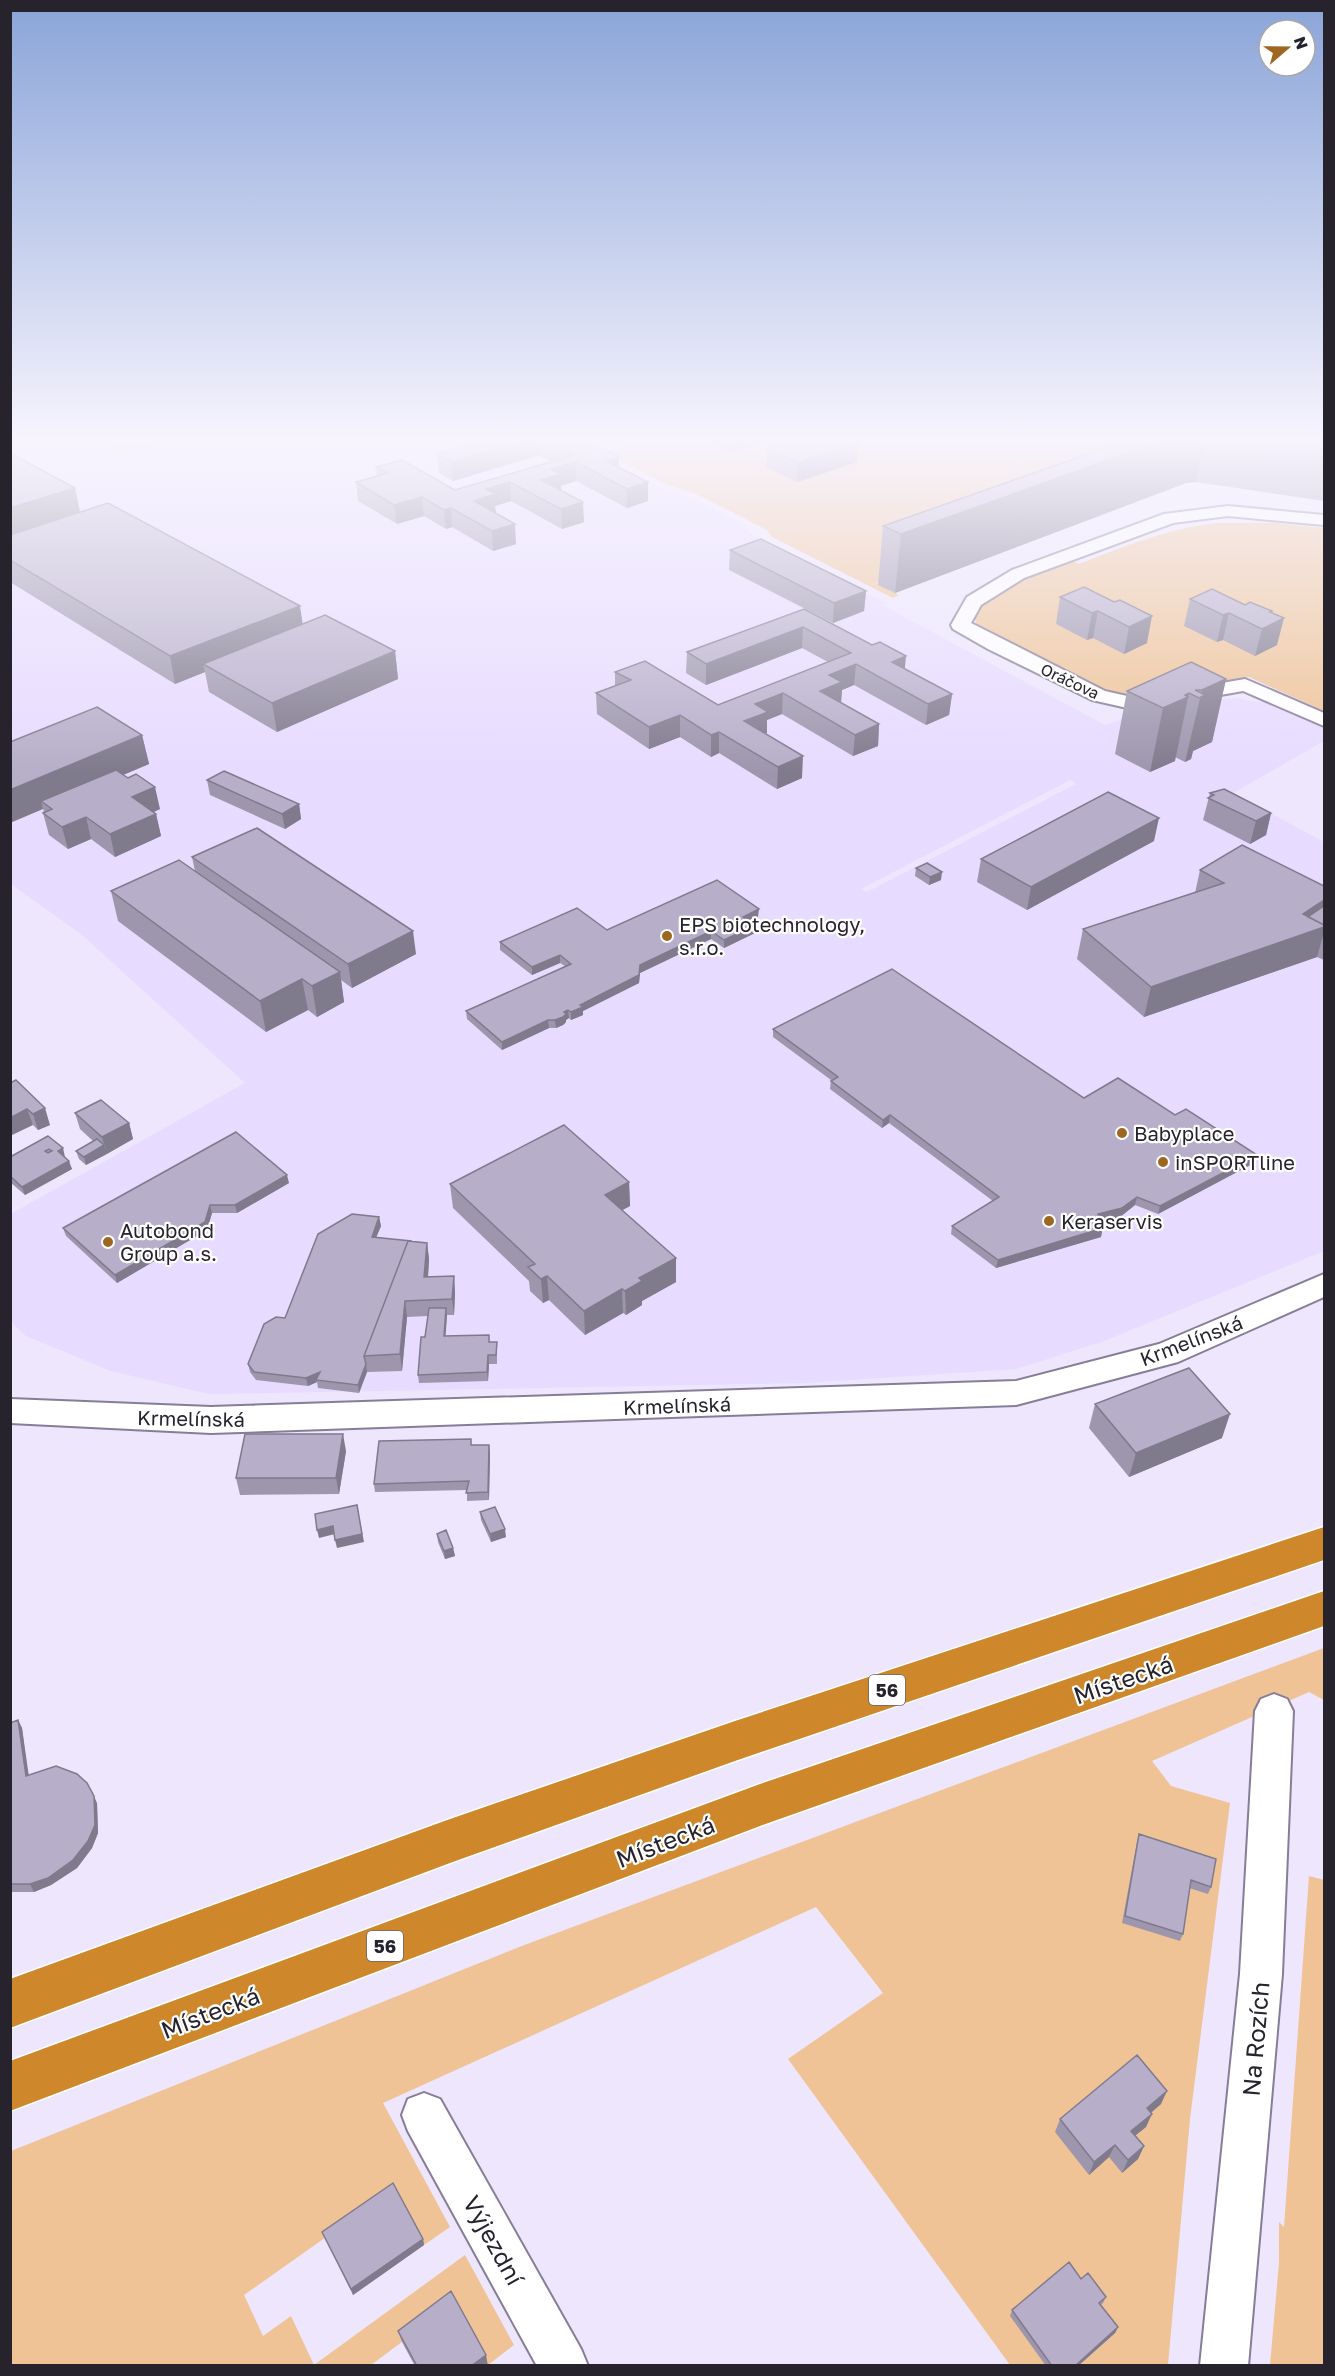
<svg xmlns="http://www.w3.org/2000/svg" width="1335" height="2376" font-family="'Golos Text',sans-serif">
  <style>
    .built { fill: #e7dbff; fill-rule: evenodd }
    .green { fill: #efc395 }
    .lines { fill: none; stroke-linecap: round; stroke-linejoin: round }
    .street-casing { stroke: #867d97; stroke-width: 4 }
    .highway-casing { stroke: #fff; stroke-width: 3 }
    .street { fill: #fff; fill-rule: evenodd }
    .highway { fill: #cf872b; fill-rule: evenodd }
    .wall { fill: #9d96ad }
    .shaded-wall { fill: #807a8d }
    .building { fill: #b7aec9; stroke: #807a8d; stroke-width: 1.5; fill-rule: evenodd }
    .poi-dot { fill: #9d6621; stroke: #fff; stroke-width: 2 }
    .labels { text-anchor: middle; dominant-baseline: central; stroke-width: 4.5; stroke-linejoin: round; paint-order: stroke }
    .far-street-label { font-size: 16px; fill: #26232d; stroke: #fff }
    .shield { fill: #fff; stroke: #67656c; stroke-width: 1.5 }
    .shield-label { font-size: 18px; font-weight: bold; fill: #26232d }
    .poi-label { font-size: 20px; fill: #26232d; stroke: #fff; text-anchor: start }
    .street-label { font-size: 20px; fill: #26232d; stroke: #fff }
    .near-street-label { font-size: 24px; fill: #26232d; stroke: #fff }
  </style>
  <rect width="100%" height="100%" fill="#ede6fd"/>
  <path class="built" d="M11 440H529L540 455 568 470 547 481 359 501 396 524 424 516 475 520 492 507 511 501 562 529 558 487 610 462 659 487 687 496 745 525 743 527 753 535 886 603 882 605 1105 725 1130 717 1214 700 1236 698 1274 704 1324 727V741L1233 793 1324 842V1251L1104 1341 1016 1369 803 1383 209 1394 111 1371 26 1336 11 1322V1214L245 1083 81 934 11 884ZM1070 780 1076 784 867 892 861 889Z"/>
  <path class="green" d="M101 440H177L120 454Z
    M644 440H1324L1180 470 876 583 899 595 893 598 772 537 767 530 696 494 668 485 603 452Z
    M1218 523H1275L1324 528V711L1249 677 1161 696H1131L1092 689 977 626 974 616C993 584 1037 572 1069 559L1079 564C1125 546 1169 528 1218 523Z
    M1324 1648V1700L1309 1692 1152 1761 1171 1786 1230 1803 1190 2119 1168 2365H1010L788 2059 883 1993 816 1907 383 2103 450 2227 424 2245 394 2189 244 2295 263 2336 291 2316 314 2365 465 2255 514 2345 488 2365 454 2303 371 2365H11V2151L527 1944Z
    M1309 1876 1324 1880V2365H1270L1279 2263V2222L1284 2227Z"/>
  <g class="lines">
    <g class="street-casing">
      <path id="street" d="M1228 506 1324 515V525L1228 516 1173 523 1024 578 981 605 971 623 1105 691 1136 698 1245 679 1324 713V726L1243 691 1136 710 1092 700 988 649 953 629 951 625 967 597 1012 570 1164 514Z
        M1324 1274V1297L1178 1362 1016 1405 211 1433 10 1423V1399L211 1407 1016 1381 1159 1344Z
        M1274 1694 1287 1699 1293 1711 1282 1974 1248 2366H1200L1240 1974 1255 1711 1261 1699Z
        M424 2093 440 2099 581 2349 588 2366H537L408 2131 402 2115 408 2099Z"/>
    </g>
    <g class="highway-casing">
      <path id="highway" d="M1324 1527V1560L735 1761 450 1863 10 2028V1979L450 1819 735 1721Z
        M1324 1591V1626L760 1826 10 2111V2061L760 1784Z"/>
    </g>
    <use href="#street" class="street"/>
    <use href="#highway" class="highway"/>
  </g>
  <path class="wall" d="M488 440H575L619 467 648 501 627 508 576 481 561 486V491L584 522 562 529 511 501 495 506 496 513 516 544 493 551 452 527 446 529 424 516 397 524 358 501 356 482 377 476 376 467 455 490 551 461 540 455 453 481 439 473 437 454Z
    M713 440H771L731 452 713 444Z
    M1128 440H1324V501L1196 482 1186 483 895 593 878 585 883 526Z
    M858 443 857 462 797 482 766 467 767 449Z
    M10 453 75 488 80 512 302 624 395 651 398 679 277 732 209 692 205 672 175 684 10 582Z
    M730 550 866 591 864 611 833 623 729 570Z
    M1060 597 1114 602 1147 643 1124 654 1093 638 1087 640 1056 624Z
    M1190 599 1245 605 1272 611 1277 645 1255 656 1223 640 1217 642 1184 626Z
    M804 609 905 669 952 694 949 715 926 725 854 685 842 690 841 702 879 724 878 746 853 756 782 714 767 720V733L766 734 802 778 777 789 719 753 711 757 680 737 649 749 597 714 596 693 615 686V672L718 705 828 662 802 648 706 685 686 673 687 652Z
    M1226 679 1212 742 1193 751 1191 759 1185 762 1175 757V761L1150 772 1115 754 1127 691Z
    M142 735 149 764 123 775 160 809 154 812 156 814 161 836 115 857 91 839 68 849 49 835 43 813 44 812 43 809 10 742Z
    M207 780 299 804 301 819 285 829 210 795Z
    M1210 793 1271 813 1266 835 1250 844 1203 820Z
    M1154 841 1027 910 977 882 981 859Z
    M192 857 416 954 352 988 341 980 344 1002 317 1017 308 1010 266 1032 118 921 111 891 195 871Z
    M916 868 941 880 929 885 915 876Z
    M1200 870 1324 886V960L1317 957 1144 1017 1077 959 1083 929 1195 893Z
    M758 917 750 921 755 933 724 948 711 939 640 973 639 983 583 1011V1015L571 1020 569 1018 566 1020V1022L563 1025 556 1028H549L502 1050 467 1019 466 1011 565 966 560 963 532 975 500 950V942L607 930Z
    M773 1029 1084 1098 1175 1115 1254 1163 1158 1214 1135 1205 1120 1217 1101 1221V1237L996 1268 951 1234 952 1226 993 1201 889 1123 882 1128 830 1089 831 1080 773 1037Z
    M10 1083 50 1125 38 1130 33 1125Z
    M75 1113 129 1123 133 1139 86 1165 79 1159 76 1151 93 1141 80 1129Z
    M48 1136 65 1157 72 1169 25 1195 10 1182V1157Z
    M629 1182 630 1206 622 1210 676 1258V1282L642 1301V1305L626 1315 623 1313 585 1335 549 1300 543 1303 530 1291 529 1281 453 1208 450 1184Z
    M289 1183 237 1213H212L207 1230 117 1283 66 1236 63 1228Z
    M379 1217 381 1226 376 1237 427 1243 429 1259 428 1277 454 1276 455 1293 454 1315H447L445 1336 490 1342 497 1350V1364H489L488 1381 419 1383 418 1375 428 1316 407 1317 402 1371 367 1372 359 1393 318 1388 317 1382 308 1386 256 1380 250 1372 248 1364 285 1318Z
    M1095 1404 1222 1438 1129 1477 1089 1428Z
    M472 1445H489L490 1453 489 1500 467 1501V1490L375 1492 374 1484Z
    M346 1451 339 1494 240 1495 236 1478Z
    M480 1512 506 1537 491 1542 481 1520Z
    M437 1534 453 1548 455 1556 445 1559 438 1542Z
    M18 1720 22 1728 28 1776 97 1803 98 1833 92 1848 77 1868 51 1885 34 1892H10V1723Z
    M1139 1834 1211 1887 1208 1894 1189 1888 1183 1934 1180 1941 1122 1923 1137 1842Z
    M1161 2104 1151 2113 1146 2127 1135 2135 1144 2146 1138 2159 1122 2173 1109 2157 1089 2175 1055 2132 1060 2119Z
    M322 2232 423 2239 424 2245 353 2295Z
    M1081 2279 1106 2297 1103 2303 1101 2305 1118 2327 1115 2333 1078 2366H1046L1010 2316 1012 2310Z
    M398 2331 488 2366H415L402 2342Z"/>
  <path class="shaded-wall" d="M529 440H539L540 455 453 481 452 462Z
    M731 440H771L731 452Z
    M1164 440H1205L1196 482 1186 483 895 593 901 534Z
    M858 443 857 462 797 482 798 463Z
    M619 456V475L606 461Z
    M576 462V481L561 486 562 493 541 480 551 469Z
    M510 482 511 501 495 506 496 514 474 501 486 489Z
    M648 482V501L627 508V489Z
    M75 488 80 513 10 536V508Z
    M422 497 424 516 397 524 394 505Z
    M583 502 584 522 562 529 561 509Z
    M451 508 452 527 446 529 444 510Z
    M515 524 516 544 493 551 492 531Z
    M866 591 864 611 833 623 834 603Z
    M300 606 304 633 203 664 205 672 175 684 170 656Z
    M1098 611 1093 638 1087 640 1092 613Z
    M1272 611 1268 626 1284 618 1277 645 1255 656 1262 629 1270 612Z
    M1229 613 1223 640 1217 642 1223 615Z
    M1152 616 1147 643 1124 654 1129 627Z
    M803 627 802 648 706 685V664Z
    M395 651 398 679 277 732 272 703Z
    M906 656 904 677 892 662Z
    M856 664 854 685 842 690 841 703 820 691 829 675Z
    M1226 679 1212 742 1193 751 1191 759 1185 762 1202 690Z
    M783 693 782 714 767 720V733L744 743V721L755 704Z
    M1189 693 1175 761 1150 772 1163 708Z
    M952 694 949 715 926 725 928 704Z
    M680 715V737L649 749V727Z
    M879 724 878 746 853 756 855 735Z
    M719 732V753L711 757V735Z
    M142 735 149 764 49 806 41 801 43 809 10 823V790Z
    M803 756 802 778 777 789 778 767Z
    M155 787 160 809 137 819 132 797Z
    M299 804 301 819 285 829 282 814Z
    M1271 813 1266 835 1250 844 1256 821Z
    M156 814 161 836 115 857 110 834Z
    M86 817 91 839 68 849 62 827Z
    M1159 818 1154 841 1027 910 1031 887Z
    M942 872 941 880 929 885 930 877Z
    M1324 900V932L1317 957 1144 1017 1151 987 1303 914Z
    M759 909 758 917 743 924V917Z
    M756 925 755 933 724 948V940Z
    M413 931 416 954 352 988 348 964Z
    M711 931V939L640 973 639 983 583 1011V1015L571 1020V1012L580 1005 640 965Z
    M560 955V963L532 975V967Z
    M340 972 344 1002 317 1017 312 986Z
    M302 979 308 1010 266 1032 260 1001Z
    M568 1010 569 1018 566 1020V1022L563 1025 556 1028 555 1020 564 1012Z
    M548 1020 549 1028 502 1050V1042Z
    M45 1108 50 1125 38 1130 33 1114Z
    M27 1109 33 1125 10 1136V1118Z
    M890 1115 889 1123 882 1128 883 1120Z
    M129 1123 133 1139 107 1154 102 1137Z
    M104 1145 107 1154 86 1165 84 1157Z
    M63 1148 65 1157 58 1151Z
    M1257 1155 1254 1163 1158 1214 1160 1206Z
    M69 1161 72 1169 25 1195 22 1187Z
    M287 1175 289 1183 237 1213 235 1205Z
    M629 1182 630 1206 606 1219 605 1195Z
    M1137 1197 1135 1205 1120 1217 1097 1222 1098 1214Z
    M210 1205 212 1213 207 1230 117 1283 115 1275Z
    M379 1217 381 1226 373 1245 372 1237Z
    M1103 1228 1101 1237 996 1268 998 1260Z
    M427 1243 429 1259 427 1293 424 1277Z
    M676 1258V1282L642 1301V1305L626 1315 625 1291 639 1278Z
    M454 1276 455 1293 454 1315 452 1299Z
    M547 1276 549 1300 543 1303 541 1279Z
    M622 1289 623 1313 585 1335 584 1311Z
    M405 1301 407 1317 402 1371 400 1354Z
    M446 1308 447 1316 445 1344 444 1336Z
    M488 1355 489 1364 488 1381 487 1372Z
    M366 1364 367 1372 359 1393 358 1385Z
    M320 1372 316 1380 317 1382 308 1386 306 1378Z
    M1230 1414 1222 1438 1129 1477 1136 1453Z
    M343 1434 346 1451 339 1494 336 1478Z
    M489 1445 490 1453 489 1500 488 1492Z
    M357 1505 364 1542 337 1548 335 1540Z
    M333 1526 335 1534 319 1538 317 1530Z
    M505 1529 506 1537 491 1542 490 1534Z
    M453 1548 455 1556 445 1559 444 1551Z
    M18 1720 22 1728 30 1784 26 1776Z
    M94 1796 97 1803 98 1833 92 1848 77 1868 51 1885 34 1892 30 1884Z
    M1167 2091 1161 2104 1141 2121 1147 2108Z
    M1152 2114 1146 2127 1125 2144 1131 2131Z
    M1115 2145 1109 2157 1089 2175 1094 2162Z
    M1144 2146 1138 2159 1122 2173 1128 2160Z
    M423 2239 424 2245 353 2295 351 2289Z
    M1118 2327 1115 2333 1078 2366H1075Z
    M486 2355 488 2366H471Z"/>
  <path class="building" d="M488 440H529L452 462 437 454Z
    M545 440H575L594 449 600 447 619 456 606 461 648 482 627 489 576 462 551 469 561 474 541 480 583 502 561 509 510 482 486 489 495 494 474 501 515 524 492 531 451 508 444 510 422 497 394 505 356 482 388 473 376 467 402 460 455 490 574 455Z
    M796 440H849L858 443 798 463 767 449Z
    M1128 440H1164L901 534 883 526Z
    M1300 440H1324V443Z
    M10 453 75 488 10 508Z
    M108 503 300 606 170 656 10 560V535Z
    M761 539 866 591 834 603 730 550Z
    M1084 587 1114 602 1120 600 1152 616 1129 627 1098 611 1092 613 1060 597Z
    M1212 589 1245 605 1250 602 1272 611 1270 612 1284 618 1262 629 1229 613 1223 615 1190 599Z
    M804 609 872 645 880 642 906 656 892 662 952 694 928 704 856 664 829 675 842 682 820 691 879 724 855 735 783 693 755 704 768 712 744 721 803 756 778 767 719 732 711 735 680 715 649 727 596 693 631 680 615 672 645 661 718 705 851 653 803 627 706 664 687 652Z
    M325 615 395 651 272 703 203 664Z
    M1191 662 1226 679 1202 690H1195L1205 695 1199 698 1189 693 1185 695 1188 697 1163 708 1127 691Z
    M97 707 142 735 10 790V742Z
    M116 770 128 778 136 774 155 787 132 797 156 814 110 834 86 817 62 827 43 813 52 809 41 801Z
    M224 771 299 804 282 814 207 780Z
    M1224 789 1271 813 1256 821 1208 798 1214 795 1210 793Z
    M1108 792 1159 818 1031 887 981 859Z
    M257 828 413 931 348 964 192 857Z
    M1242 845 1324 886V900L1303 914 1324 925V927L1151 987 1083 929 1224 883 1200 870Z
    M179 860 340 972 312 986 302 979 260 1001 111 891Z
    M927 863 942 872 930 877 916 868Z
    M717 880 759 909 743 917 756 925 724 940 711 931 640 965 639 975 580 1005 583 1007 571 1012 568 1010 564 1012 566 1014 563 1017 555 1020H548L502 1042 466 1011 571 964 560 955 532 967 500 942 577 908 607 930Z
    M1324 906V925L1308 917Z
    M892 969 1084 1098 1118 1078 1175 1115 1186 1109 1257 1155 1160 1206 1137 1197 1122 1208 1098 1214 1103 1228 998 1260 952 1226 999 1197 890 1115 883 1120 831 1081 838 1077 773 1029Z
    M16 1080 45 1108 33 1114 27 1109 10 1118V1083Z
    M101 1100 129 1123 102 1137 75 1113Z
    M564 1125 629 1182 605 1195 676 1258 639 1278 642 1281 625 1291 622 1289 584 1311 547 1276 541 1279 528 1267 535 1264 450 1184Z
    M236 1132 287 1175 235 1205H210L205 1222 115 1275 63 1228Z
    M48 1136 63 1148 58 1151 69 1161 22 1187 10 1176V1157ZM49 1149 52 1151 48 1153 45 1151Z
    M97 1139 104 1145 84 1157 76 1151Z
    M352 1214 379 1217 372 1237 412 1241H408L364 1356 366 1364 358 1385 316 1380 320 1372 306 1378 254 1372 248 1364 264 1324 276 1317 285 1318 318 1234Z
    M408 1241 427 1243 424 1277 454 1276 452 1299 405 1301 400 1354 364 1356Z
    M429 1308H446L444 1336 489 1335V1342H497L496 1355H488L487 1372 418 1375 421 1337H425Z
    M1189 1368 1230 1414 1136 1453 1095 1404Z
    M245 1434H343L336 1478H236Z
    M471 1439V1445H489L488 1492 466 1493 469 1481 374 1484 379 1441Z
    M357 1505 362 1534 335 1540 333 1526 317 1530 315 1514Z
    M495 1507 505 1529 490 1534 480 1512Z
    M446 1530 453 1548 444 1551 437 1534Z
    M18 1720 26 1776 56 1766 77 1774 87 1783 94 1796 95 1825 88 1841 73 1860 48 1878 30 1884H10V1723Z
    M1139 1834 1216 1859 1211 1887 1191 1880 1183 1934 1125 1916Z
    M1137 2055 1167 2091 1147 2108 1152 2114 1131 2131 1144 2146 1128 2160 1115 2145 1094 2162 1060 2119Z
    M393 2183 423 2239 351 2289 322 2232Z
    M1069 2262 1081 2279 1088 2273 1106 2297 1099 2303 1118 2327 1075 2366H1052L1012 2310Z
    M451 2291 486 2355 471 2366H417L398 2331Z"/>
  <linearGradient id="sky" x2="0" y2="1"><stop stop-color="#8aa4d8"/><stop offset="0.57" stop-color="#f7f4fe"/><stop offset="1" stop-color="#f7f4fe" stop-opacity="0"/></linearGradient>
  <rect width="1335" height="772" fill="url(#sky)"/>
  <g class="poi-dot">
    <circle cx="667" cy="936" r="6"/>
    <circle cx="1122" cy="1133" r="6"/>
    <circle cx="1163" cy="1162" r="6"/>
    <circle cx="1049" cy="1221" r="6"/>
    <circle cx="108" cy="1242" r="6"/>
  </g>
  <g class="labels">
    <g class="far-street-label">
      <text transform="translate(1070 681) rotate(25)">Oráčova</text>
    </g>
    <g class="shield">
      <rect x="869" y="1675" width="36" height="30" rx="4.5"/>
      <rect x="367" y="1931" width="36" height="30" rx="4.5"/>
    </g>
    <g class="shield-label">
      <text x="887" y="1690">56</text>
      <text x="385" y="1946">56</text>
    </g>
    <g class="poi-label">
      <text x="679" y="924">EPS biotechnology,<tspan x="679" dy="23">s.r.o.</tspan></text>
      <text x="1134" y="1133">Babyplace</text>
      <text x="1175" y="1162">inSPORTline</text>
      <text x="1061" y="1221">Keraservis</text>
      <text x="120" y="1230">Autobond<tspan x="120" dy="23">Group a.s.</tspan></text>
    </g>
    <g class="street-label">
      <text transform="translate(1191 1340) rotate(-21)">Krmelínská</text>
      <text transform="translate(677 1405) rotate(-2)">Krmelínská</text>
      <text transform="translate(191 1418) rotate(1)">Krmelínská</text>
    </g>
    <g class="near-street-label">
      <text transform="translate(1123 1679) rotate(-19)">Místecká</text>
      <text transform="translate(665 1841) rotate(-21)">Místecká</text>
      <text transform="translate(210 2012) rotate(-21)">Místecká</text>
      <text transform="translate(1255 2039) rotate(-85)">Na Rozích</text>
      <text transform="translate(494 2240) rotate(61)">Výjezdní</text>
    </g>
  </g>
  <rect width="1335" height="2376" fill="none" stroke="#26232d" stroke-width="24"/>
  <g transform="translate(1287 48) rotate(70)"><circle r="28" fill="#ffffff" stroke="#a8a7ab" stroke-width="1.5"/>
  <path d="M0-4.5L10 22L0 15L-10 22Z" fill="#9d6621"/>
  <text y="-9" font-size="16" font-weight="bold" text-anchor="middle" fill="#26232d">N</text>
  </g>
</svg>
